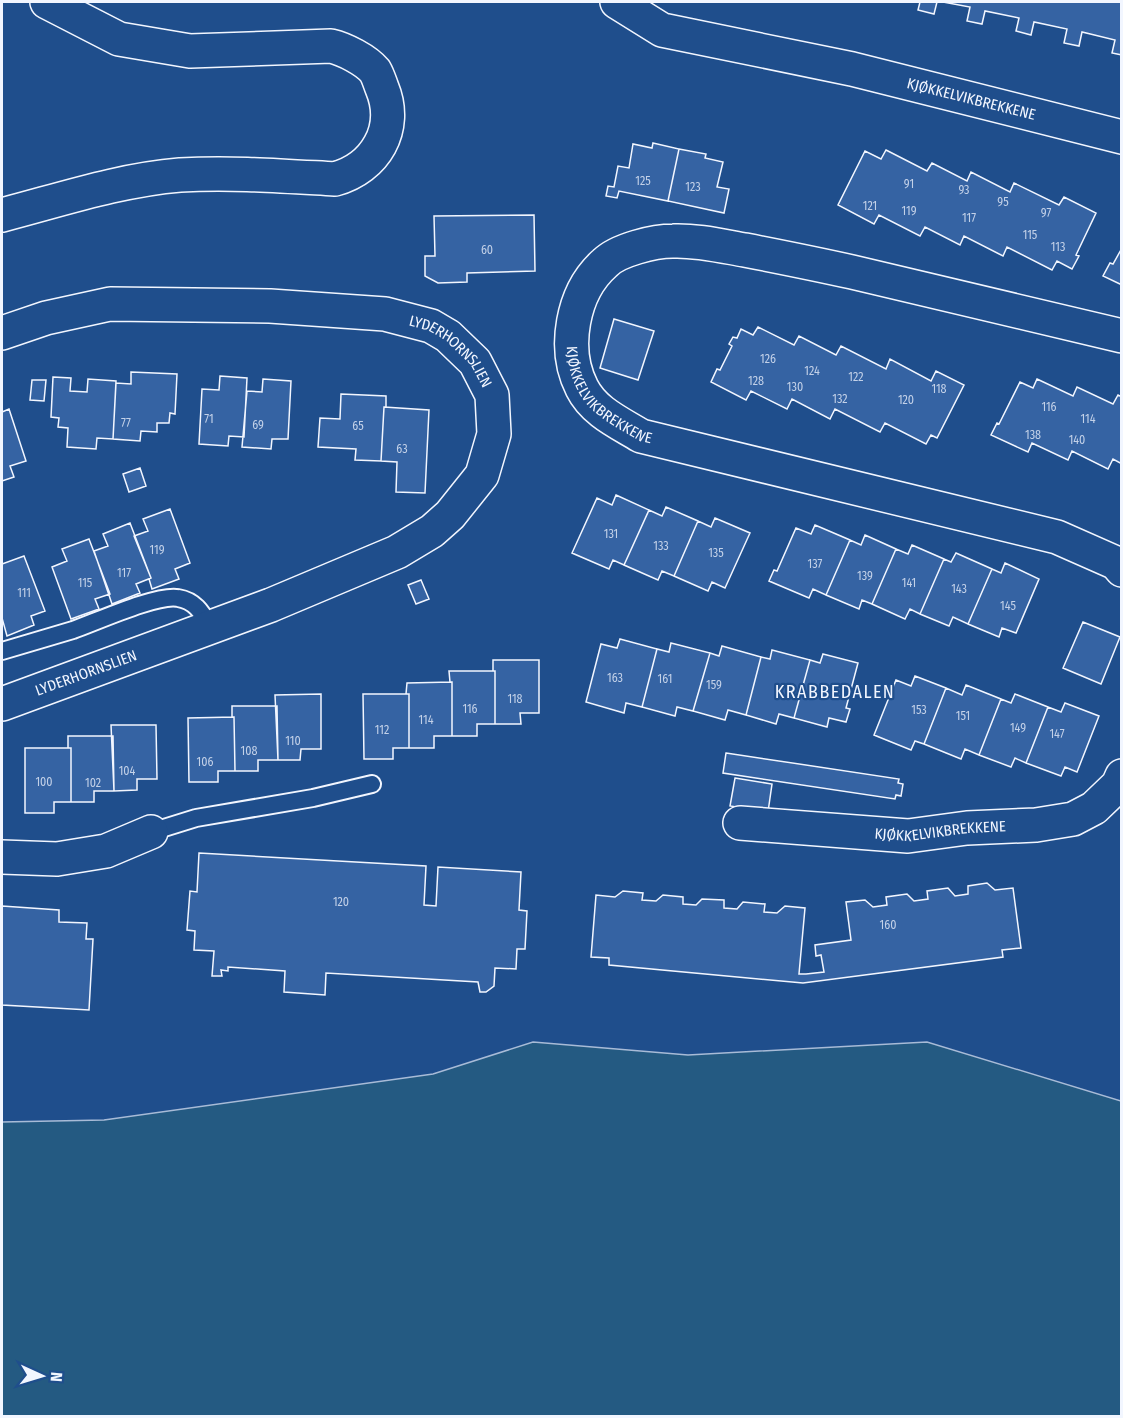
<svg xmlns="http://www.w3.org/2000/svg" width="1123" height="1418" font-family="'Fira Sans Condensed',sans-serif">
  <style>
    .green { fill: #245a82; stroke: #a8bbd7; stroke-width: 1.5 }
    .building { fill: #3563a3; stroke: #f2f6ff; stroke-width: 1.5 }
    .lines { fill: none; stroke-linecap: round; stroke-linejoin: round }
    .service-casing { stroke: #f2f6ff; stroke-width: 20 }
    .minor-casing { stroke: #f2f6ff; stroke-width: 36 }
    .service { stroke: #1f4e8c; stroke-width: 16 }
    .minor { stroke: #1f4e8c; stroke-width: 33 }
    .labels { text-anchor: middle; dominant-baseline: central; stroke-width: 4.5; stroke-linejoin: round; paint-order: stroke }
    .number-label { font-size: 12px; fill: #c3d1e8 }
    .street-label { font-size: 15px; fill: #f2f6ff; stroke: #1f4e8c }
    .quarter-label { font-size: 18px; letter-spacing: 1.5px; fill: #f2f6ff; stroke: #1f4e8c }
  </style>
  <rect width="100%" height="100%" fill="#1f4e8c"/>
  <path class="green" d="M533 1042 688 1055 927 1042 1121 1101V1416H2V1122L104 1120 433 1074Z"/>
  <path class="building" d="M920 2H937L934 14 918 10Z
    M943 2H1122V55L1112 53 1115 40 1082 32 1079 46 1064 43 1067 29 1034 22 1031 35 1016 31 1019 18 985 11 982 24 967 21 970 7Z
    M653 143 679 149 668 201 619 191 617 198 606 196 608 186 614 187 618 166 629 168 633 144 652 148Z
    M679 149 706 154 705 158 723 162 717 187 729 189 724 213 668 201Z
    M886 150 927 171 932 163 967 181 971 172 1010 192 1014 183 1059 205 1064 197 1096 213 1076 255 1079 256 1072 269 1057 261 1052 270 1007 247 1003 256 964 236 960 245 925 227 920 236 879 215 874 224 838 205 865 151 881 159Z
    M534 215 535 271 467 273V282L438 283 425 276V256H435L434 216Z
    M1122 248V285L1103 276 1110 263 1113 264Z
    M614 319 654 331 638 380 600 368Z
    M758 327 794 345 799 336 836 355 841 346 886 369 890 359 931 381 936 371 964 385 937 438 931 435 926 444 885 423 880 432 835 409 830 419 792 399 787 409 751 391 746 400 711 382 717 369 720 370 732 346 729 344 733 337 737 338 741 329 753 335Z
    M131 372 177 374 175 414 170 413 169 423H157V432L141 431 140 441 113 439 116 383 131 384Z
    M220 376 247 378 244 437 229 436 228 446 199 444 202 389 219 390Z
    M53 377 71 378 70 391 87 392 88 379 116 381 113 439 97 438 96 449 67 447 68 428 58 427 59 418 51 417Z
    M263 379 291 381 288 439H272L271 449 242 447 247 391 262 392Z
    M1037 379 1073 396 1077 387 1113 404 1118 395 1122 397V464L1113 459 1108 469 1072 451 1068 460 1032 443 1028 452 991 435 997 423 999 424 1020 382 1033 388Z
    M32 380H46L44 401 30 400Z
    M341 394 386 396V407H384L381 461 355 460 356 449 318 447 320 418 340 419Z
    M384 407 429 410 425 493 396 492 397 462 381 461Z
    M9 409 26 461 10 466 14 477 2 481V412Z
    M140 468 146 486 129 492 123 474Z
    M616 495 649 510 624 565 613 560 609 569 572 553 597 498 612 505Z
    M666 507 698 521 674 576 662 571 658 580 624 565 649 510 662 516Z
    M170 509 190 563 175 569 179 579 152 589 149 579 151 578 134 536 148 531 143 519Z
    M715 518 750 533 725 588 712 582 708 591 674 576 698 521 711 527Z
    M130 523 151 578 136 584 140 593 112 604 94 551 108 546 103 534Z
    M815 525 850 540 826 595 813 589 809 598 769 581 774 570 777 571 796 528 811 534Z
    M865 535 896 549 872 604 862 600 859 609 826 595 850 540 861 545Z
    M89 539 110 594 95 599 99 609 71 619 52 567 67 561 62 549Z
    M912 545 944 559 920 614 910 609 905 619 872 604 896 549 908 554Z
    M956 553 992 569 968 624 953 617 949 626 920 614 944 559 951 562Z
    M24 556 45 611 31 616 34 625 7 636 2 618V564Z
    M1005 563 1039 579 1016 633 1002 628 999 637 968 624 992 569 1001 573Z
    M421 580 429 599 416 604 408 585Z
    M1083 622 1120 637 1101 684 1063 668Z
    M620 639 657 649 642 707 626 703 624 713 586 702 601 644 617 648Z
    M671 643 710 653 693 711 677 707 675 716 642 707 657 649 669 652Z
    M722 646 761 657 746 715 728 710 725 720 693 711 710 653 719 656Z
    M772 650 810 660 794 718 779 714 776 724 746 715 761 657 770 659Z
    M823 654 858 663 846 708 850 709 846 722 829 718 827 727 794 718 810 660 820 663Z
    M493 660H539V713H520L521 724H495V671H493Z
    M449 671H495V724H477V736H452V682H450Z
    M915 676 946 688 924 744 915 741 911 750 874 735 896 680 911 686Z
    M452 682V736H434V748H409V694H406L407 683Z
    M966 685 1001 699 979 755 965 749 961 759 924 744 946 688 962 695Z
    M321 694V749H301L300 760H278L275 695Z
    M363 694H409V748H393V759H364Z
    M1015 694 1048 707 1026 763 1015 758 1011 767 979 755 1001 699 1011 703Z
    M1065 703 1099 716 1077 772 1065 767 1061 776 1026 763 1048 707 1061 712Z
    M232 706H277L278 760H258V771H235L234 717H232Z
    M234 717 235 771H218V782H189L188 718Z
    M111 725H156L157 779H137V790L114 791Z
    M68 736H113L114 791H94V802H71V748H68Z
    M25 748H71V802H54V813H25Z
    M726 753 899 779 898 783 903 784 901 796 896 795 895 799 723 773Z
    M735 778 772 784 768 812 730 806Z
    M199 853 426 866 424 905 436 906 438 867 521 872 519 910 527 911 525 949H517L516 969 495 968 494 986 486 992H480L478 982 326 973 325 995 284 992 285 971 228 967V971L221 970 222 976H212L214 951 194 950 195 931 187 930 190 891 197 892Z
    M987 883 995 890 1013 888 1021 948 1002 950 1003 957 803 983 609 965V958L591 957 596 895 615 897 623 891 643 893 642 900 656 901 663 895 683 897V904L696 905 702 899 724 900V908L737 909 743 902 765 904 764 912 777 913 785 906 805 908 799 974H806L824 972 821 955 816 956 815 945 851 940 846 902 865 900 873 907 887 905 886 897 907 894 914 901 928 899 927 891 948 888 955 896 968 894V886Z
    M2 906 59 910V922L87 923 86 939H93L89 1010 2 1005Z"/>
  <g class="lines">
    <g class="service-casing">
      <path id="service" d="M2 651C25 644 49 637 73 630 96 622 157 594 178 598 196 601 202 613 211 628
        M151 832 196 818 313 798 372 784"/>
    </g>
    <g class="minor-casing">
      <g id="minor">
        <path id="s1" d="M617 2 662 30 852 69 1122 137"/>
        <path d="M2 215C60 200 119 180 180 175 231 172 283 176 335 179 375 168 399 129 382 88 380 83 378 76 375 71 366 60 344 49 331 46L190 51 119 39 47 2"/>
        <path id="s2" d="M2 333 46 318 110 304 270 306 385 314 431 326 448 336 475 362 492 395 494 434 482 475 450 515 432 531 397 552 271 605 2 704"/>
        <path id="s3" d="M1122 336C1032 314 942 293 852 272 816 264 781 257 745 250 722 246 696 240 673 241 654 241 618 250 605 263 572 292 562 349 582 388 594 412 620 423 641 436L1057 537 1116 563 1122 570"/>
        <path id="s4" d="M740 823 908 836 967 828 1036 825 1073 819 1094 808 1118 785 1122 776"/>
        <path d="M2 857 57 859 106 851 151 832"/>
      </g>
    </g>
    <use href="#service" class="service"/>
    <use href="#minor" class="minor"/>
  </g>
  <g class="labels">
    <g class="number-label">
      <text x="643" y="181">125</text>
      <text x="909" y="184">91</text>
      <text x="693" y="187">123</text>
      <text x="964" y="190">93</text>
      <text x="1003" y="202">95</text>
      <text x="870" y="206">121</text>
      <text x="909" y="211">119</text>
      <text x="1046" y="213">97</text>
      <text x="969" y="218">117</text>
      <text x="1030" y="235">115</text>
      <text x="1058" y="247">113</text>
      <text x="487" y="250">60</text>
      <text x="768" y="359">126</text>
      <text x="812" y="371">124</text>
      <text x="856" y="377">122</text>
      <text x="756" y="381">128</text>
      <text x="795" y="387">130</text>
      <text x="939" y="389">118</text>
      <text x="840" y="399">132</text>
      <text x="906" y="400">120</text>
      <text x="1049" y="407">116</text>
      <text x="209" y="419">71</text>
      <text x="1088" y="419">114</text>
      <text x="126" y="423">77</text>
      <text x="258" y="425">69</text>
      <text x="358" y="426">65</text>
      <text x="1033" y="435">138</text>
      <text x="1077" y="440">140</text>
      <text x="402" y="449">63</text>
      <text x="611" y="534">131</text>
      <text x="661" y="546">133</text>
      <text x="157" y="550">119</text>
      <text x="716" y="553">135</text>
      <text x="815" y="564">137</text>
      <text x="124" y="573">117</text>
      <text x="865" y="576">139</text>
      <text x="85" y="583">115</text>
      <text x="909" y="583">141</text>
      <text x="959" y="589">143</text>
      <text x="24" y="593">111</text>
      <text x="1008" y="606">145</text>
      <text x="615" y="678">163</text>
      <text x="665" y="679">161</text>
      <text x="714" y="685">159</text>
      <text x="515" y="699">118</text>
      <text x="470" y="709">116</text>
      <text x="919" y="710">153</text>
      <text x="963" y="716">151</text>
      <text x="426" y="720">114</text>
      <text x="1018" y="728">149</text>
      <text x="382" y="730">112</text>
      <text x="1057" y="734">147</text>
      <text x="293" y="741">110</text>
      <text x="249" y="751">108</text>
      <text x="205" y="762">106</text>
      <text x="127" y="771">104</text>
      <text x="44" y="782">100</text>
      <text x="93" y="783">102</text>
      <text x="341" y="902">120</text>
      <text x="888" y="925">160</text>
    </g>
    <g class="street-label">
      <text stroke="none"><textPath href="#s1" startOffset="370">KJØKKELVIKBREKKENE</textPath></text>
      <text stroke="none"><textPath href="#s2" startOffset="466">LYDERHORNSLIEN</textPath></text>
      <text stroke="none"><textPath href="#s3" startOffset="690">KJØKKELVIKBREKKENE</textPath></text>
      <text transform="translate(86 673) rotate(-20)">LYDERHORNSLIEN</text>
      <text stroke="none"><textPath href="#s4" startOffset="201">KJØKKELVIKBREKKENE</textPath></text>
    </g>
    <g class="quarter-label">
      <text x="835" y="692">KRABBEDALEN</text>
    </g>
  </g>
  <rect width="1123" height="1418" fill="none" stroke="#f2f6ff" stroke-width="6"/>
  <g transform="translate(42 1376) rotate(94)" stroke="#1f4e8c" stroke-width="4.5" paint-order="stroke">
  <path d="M0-4.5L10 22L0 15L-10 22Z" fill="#f2f6ff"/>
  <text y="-9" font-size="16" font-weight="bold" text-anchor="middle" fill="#f2f6ff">N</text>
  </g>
</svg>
